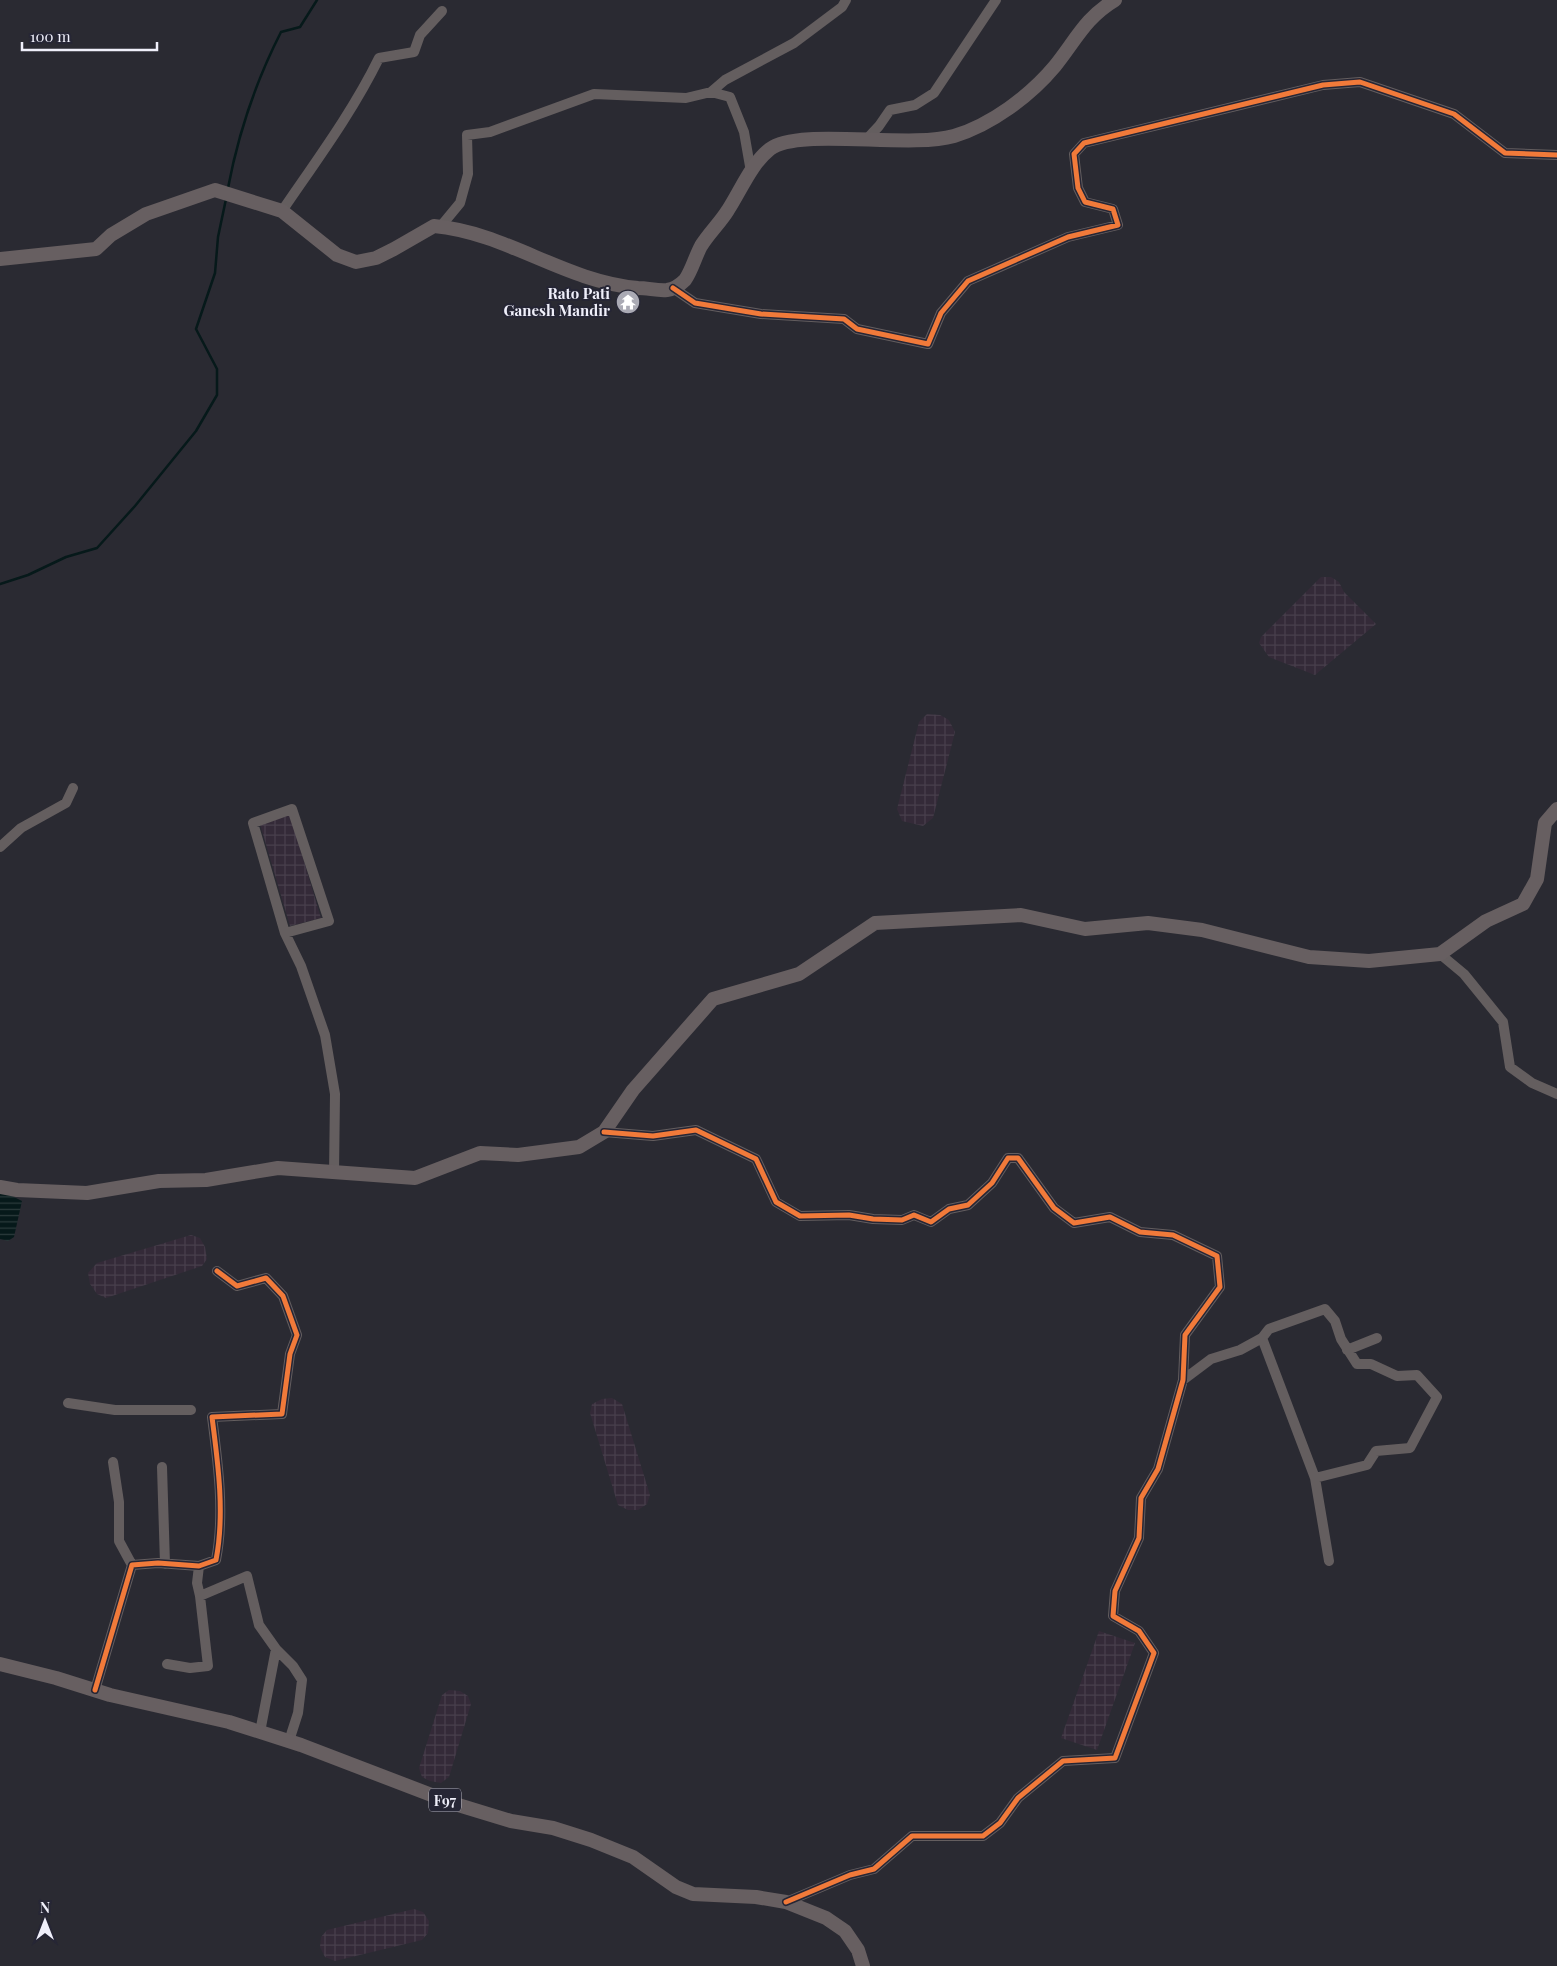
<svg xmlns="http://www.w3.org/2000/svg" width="1557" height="1966" font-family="'Playfair Display',serif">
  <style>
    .industrial { fill: url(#industrial-grid) }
    .water { fill: url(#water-rules) }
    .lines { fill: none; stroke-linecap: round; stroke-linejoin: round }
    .stream { stroke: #06191a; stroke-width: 2.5 }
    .minor { stroke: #645e5f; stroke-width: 10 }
    .major { stroke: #675f61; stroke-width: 14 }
    .cycleway-casing { stroke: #262635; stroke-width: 8 }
    .cycleway { stroke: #f17a3a; stroke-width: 5 }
    .labels { text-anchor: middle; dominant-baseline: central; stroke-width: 4; stroke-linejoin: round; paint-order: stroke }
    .shield { fill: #262635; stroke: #b3b3bf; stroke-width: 1 }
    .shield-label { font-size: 14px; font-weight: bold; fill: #efeffa }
    .poi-label { font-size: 15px; font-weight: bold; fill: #efeffa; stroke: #262635; text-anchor: end }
  </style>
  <defs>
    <pattern id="industrial-grid" width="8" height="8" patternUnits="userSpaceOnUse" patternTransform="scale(1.25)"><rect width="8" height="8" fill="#342a38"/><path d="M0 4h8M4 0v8" fill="none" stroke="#483f4c"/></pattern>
    <pattern id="water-rules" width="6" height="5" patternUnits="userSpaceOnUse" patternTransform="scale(1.25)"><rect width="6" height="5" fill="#06191a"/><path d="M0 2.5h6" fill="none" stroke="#2b3b3c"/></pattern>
  </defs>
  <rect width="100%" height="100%" fill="#2a2a32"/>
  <path class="industrial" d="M1321 577H1331L1339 582 1344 592 1376 624 1315 675 1269 657 1259 643 1261 637Z
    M927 714 940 715 949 720 955 732 933 818 923 826 902 821 897 809 919 722Z
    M290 815 321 918 290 926 260 824Z
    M191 1235 200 1238 205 1247 207 1259 202 1266 106 1298 97 1294 90 1284 88 1273 97 1263Z
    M612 1398 622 1404 650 1495 647 1504 638 1510H628L618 1505 590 1413 592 1404 602 1399Z
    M1099 1631 1135 1643 1097 1750 1061 1738Z
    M449 1690 460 1691 468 1696 471 1704 449 1777 441 1783 430 1781 422 1777 419 1768 442 1695Z
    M414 1909 423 1912 429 1921 428 1933 422 1940 335 1961 325 1957 320 1947 321 1937 327 1930Z"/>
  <path class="water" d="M0 1193H6L22 1201 14 1237 8 1241 0 1239Z"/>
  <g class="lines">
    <path class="stream" d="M228 188C238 135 256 81 281 32L300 27 317 0
      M0 584 28 575 66 557 97 548 135 506 196 431 217 395V369L196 329 215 273 218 237 226 199"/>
    <path class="minor" d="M711 92 725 80 794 43 842 7 846 0
      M865 141 879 126 890 110 915 105 934 93 996 0
      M282 211C316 161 352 113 379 58L414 52 420 35 442 11
      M441 226 460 203 468 174 467 135 490 132 594 94 686 98 711 92 730 97 744 132 751 172
      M673 288 695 303 761 314 844 319 857 329 928 344 941 313 968 281 1068 237 1118 225 1113 209 1085 202 1078 188 1074 154 1084 143 1323 85 1360 82 1454 114 1505 153 1557 155
      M0 847 21 828 66 803 73 788
      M285 933 329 921 292 809 253 823 285 933 301 966 325 1035 335 1094 334 1174
      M1440 954 1464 974 1503 1022 1510 1067 1532 1083 1557 1094
      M604 1132 653 1136 696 1130 756 1159 776 1202 800 1216 849 1215 873 1219 902 1220 914 1215 931 1222 949 1209 968 1205 992 1183 1008 1158H1018L1054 1208 1074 1223 1110 1217 1140 1232 1173 1235 1217 1256 1220 1287 1185 1335 1183 1380 1158 1469 1141 1498 1139 1538 1115 1591 1113 1616 1139 1631 1154 1653 1115 1758 1063 1761 1018 1798 1000 1823 983 1836H912L874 1869 850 1875 786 1902
      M1262 1338 1315 1478 1329 1561
      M1347 1350 1377 1338
      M1183 1380 1211 1359 1240 1350 1262 1338 1269 1329 1325 1309 1335 1321 1341 1339 1357 1364H1371L1397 1376 1417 1375 1437 1397 1410 1448 1376 1451 1367 1465 1315 1478
      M68 1403 115 1410H191
      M113 1462 119 1502V1541L132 1565
      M162 1467 165 1564
      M199 1566 197 1583 200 1596
      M167 1664 190 1668 208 1666 200 1596 247 1576 259 1625 276 1649
      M95 1690 132 1565 158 1563 199 1566 216 1560C225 1514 218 1463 212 1417L282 1414 290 1354 297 1335 283 1296 266 1278 237 1286 217 1271
      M260 1732 276 1649 293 1666 302 1680 298 1713 289 1741"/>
    <path class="major" d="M0 259 96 249 111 235 146 214 215 190 282 211 337 255 356 262 376 258 394 249 434 226C508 233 563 281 638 288 648 288 658 291 667 290 674 289 680 285 685 280 692 270 695 257 701 246 709 233 720 223 728 210 741 190 751 164 770 149 798 127 909 149 954 136 991 125 1030 96 1055 66 1076 40 1085 18 1115 0
      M0 1187 17 1190 87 1193 159 1181 206 1180 278 1168 415 1178 480 1153 518 1155 579 1147 604 1132 633 1090 713 999 799 974 875 923 1021 915 1085 929 1148 923 1202 930 1309 957 1369 961 1440 954 1486 921 1523 904 1537 879 1545 823 1557 809
      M0 1664 56 1678 110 1695 229 1722 301 1745 455 1804 511 1821 553 1828 591 1840 633 1857 676 1887 693 1894 756 1897 786 1902 826 1918 845 1931 858 1950 863 1966"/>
    <g class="cycleway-casing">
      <path id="cycleway" d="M673 288 695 303 761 314 844 319 857 329 928 344 941 313 968 281 1068 237 1118 225 1113 209 1085 202 1078 188 1074 154 1084 143 1323 85 1360 82 1454 114 1505 153 1557 155
        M604 1132 653 1136 696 1130 756 1159 776 1202 800 1216 849 1215 873 1219 902 1220 914 1215 931 1222 949 1209 968 1205 992 1183 1008 1158H1018L1054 1208 1074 1223 1110 1217 1140 1232 1173 1235 1217 1256 1220 1287 1185 1335 1183 1380 1158 1469 1141 1498 1139 1538 1115 1591 1113 1616 1139 1631 1154 1653 1115 1758 1063 1761 1018 1798 1000 1823 983 1836H912L874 1869 850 1875 786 1902
        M95 1690 132 1565 158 1563 199 1566 216 1560C225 1514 218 1463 212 1417L282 1414 290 1354 297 1335 283 1296 266 1278 237 1286 217 1271"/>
    </g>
    <use href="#cycleway" class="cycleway"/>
  </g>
  <defs>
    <g id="temple-disc" transform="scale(1.25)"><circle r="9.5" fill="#aaaab4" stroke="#262635"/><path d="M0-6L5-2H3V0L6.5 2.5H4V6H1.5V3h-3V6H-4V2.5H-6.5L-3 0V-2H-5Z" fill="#fff"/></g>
  </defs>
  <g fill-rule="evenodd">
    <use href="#temple-disc" x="628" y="302"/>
  </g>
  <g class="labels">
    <rect class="shield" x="429" y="1788.5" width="32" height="23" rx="4"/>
    <g class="shield-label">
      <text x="445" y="1800">F97</text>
    </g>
    <g class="poi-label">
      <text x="610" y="293">Rato Pati<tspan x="610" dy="17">Ganesh Mandir</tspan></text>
    </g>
  </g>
  <g transform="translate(45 1921)" stroke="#262635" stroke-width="4" paint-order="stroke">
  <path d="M0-4L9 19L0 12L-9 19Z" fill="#efeffa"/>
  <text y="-8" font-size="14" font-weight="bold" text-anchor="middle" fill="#efeffa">N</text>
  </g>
  <path d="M22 42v8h135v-8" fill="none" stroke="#efeffa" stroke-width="2.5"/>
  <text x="30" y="42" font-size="15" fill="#efeffa" stroke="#262635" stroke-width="4" paint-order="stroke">100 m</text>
</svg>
